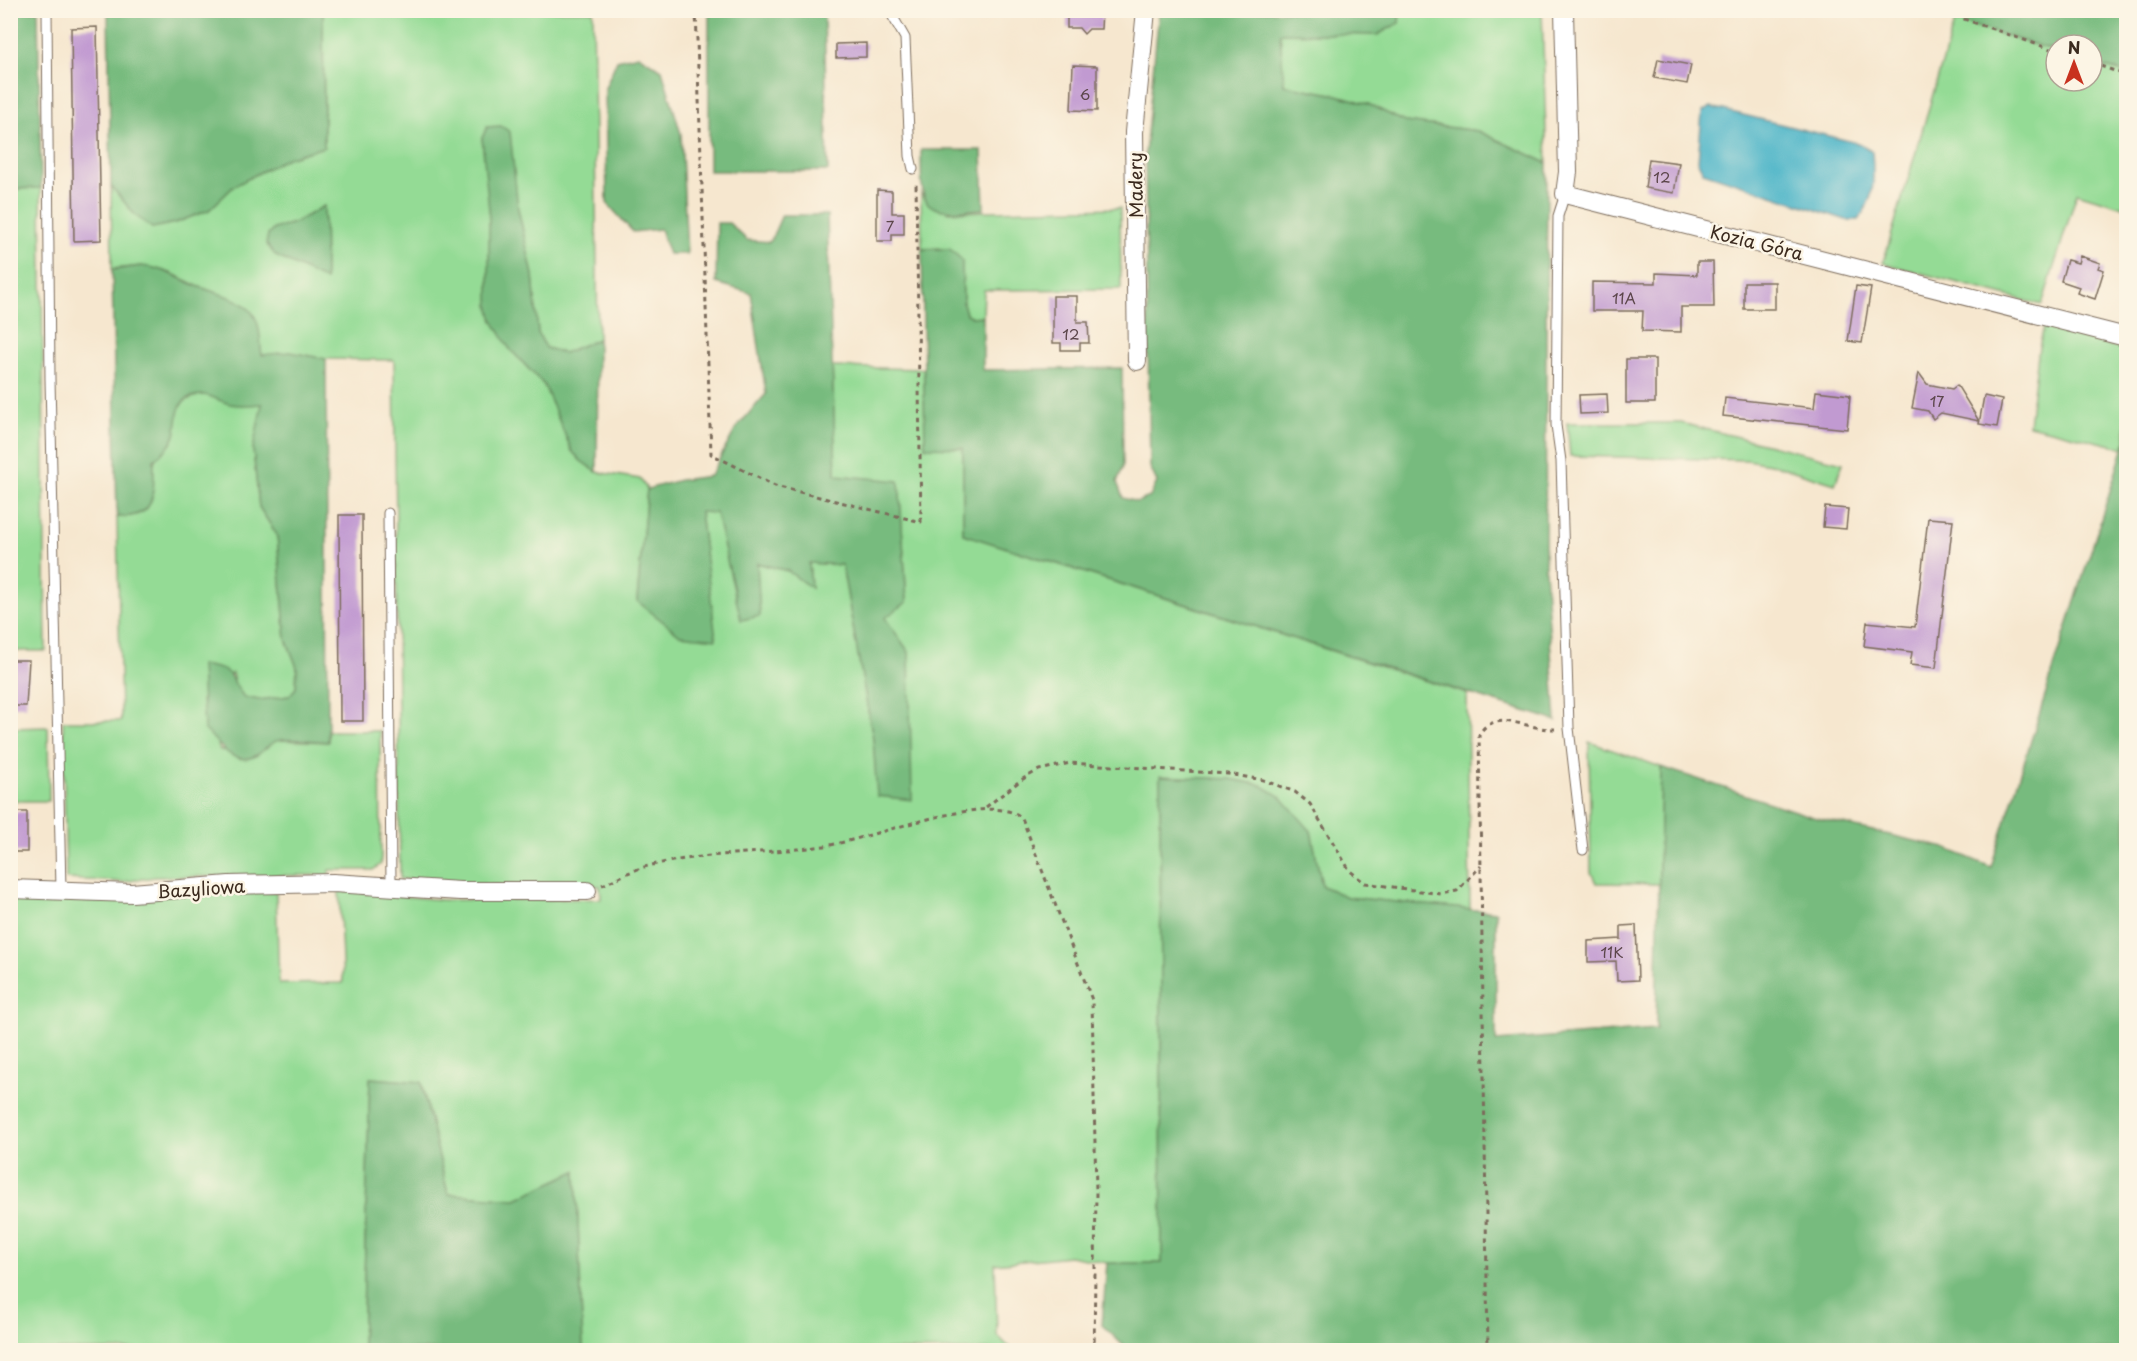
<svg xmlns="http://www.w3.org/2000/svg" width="2137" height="1361" font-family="'Playpen Sans',sans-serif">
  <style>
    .green { fill: #94db95; stroke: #68825a; stroke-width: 1.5; fill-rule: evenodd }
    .forest { fill: #77bb7e; stroke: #59724e; stroke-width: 1.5 }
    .water { fill: #4ab4c8; stroke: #426f73; stroke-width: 1.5 }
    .building { fill: #c19ad1 }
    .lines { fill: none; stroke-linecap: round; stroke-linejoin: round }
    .service-casing { stroke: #7c6c5c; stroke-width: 11 }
    .minor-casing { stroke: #7c6c5c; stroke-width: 20 }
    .path { stroke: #7c6c5c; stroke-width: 3; stroke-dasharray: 4.5 4.5; stroke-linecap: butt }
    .service { stroke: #fff; stroke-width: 9 }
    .minor { stroke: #fff; stroke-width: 18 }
    .labels { text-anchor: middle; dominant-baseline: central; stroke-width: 5; stroke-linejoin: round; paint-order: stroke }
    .number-label { font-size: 15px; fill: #5c464b }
    .street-label { font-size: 18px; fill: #3b2a1e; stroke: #fcf5e5 }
  </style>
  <rect width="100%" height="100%" fill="#fcf5e5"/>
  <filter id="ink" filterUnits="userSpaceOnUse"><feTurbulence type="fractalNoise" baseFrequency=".0167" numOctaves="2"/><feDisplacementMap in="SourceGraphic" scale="12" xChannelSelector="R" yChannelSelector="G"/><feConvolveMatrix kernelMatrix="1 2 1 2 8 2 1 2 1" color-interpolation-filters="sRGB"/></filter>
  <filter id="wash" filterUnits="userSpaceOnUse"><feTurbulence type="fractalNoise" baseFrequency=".008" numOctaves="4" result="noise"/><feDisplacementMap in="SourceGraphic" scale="24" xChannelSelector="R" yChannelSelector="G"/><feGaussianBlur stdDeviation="1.35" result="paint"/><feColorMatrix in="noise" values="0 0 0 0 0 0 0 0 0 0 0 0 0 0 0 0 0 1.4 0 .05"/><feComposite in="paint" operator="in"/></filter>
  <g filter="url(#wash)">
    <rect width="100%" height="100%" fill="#f6e7cf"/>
    <path class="green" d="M323 11H593L598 339 564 353 546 348 538 333 533 275 518 209 482 138 509 348 544 385 572 451 581 461 597 472 640 479 647 489 637 600 715 638 700 512H716L760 615 756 563 788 571 811 588 809 563 842 565 873 738 878 796 885 617 907 602 899 482 836 476 832 367 924 369 925 446 963 447V534L1467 694 1470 910 1347 897 1322 886 1311 831 1261 785 1230 779 1160 777 1162 1263H1107L1069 1256 995 1264 997 1335 1012 1350H583L576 1172 516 1199 448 1194 421 1082 370 1078 362 1350H11L10 900 276 891 279 984 343 983 339 890 443 900 601 899 600 886 491 885 400 879 394 360 326 359 290 352 262 356 256 319 246 307 233 299 197 286 171 273 141 266 112 269 111 186 135 215 152 228 175 223 209 210 234 186 287 158 324 147ZM324 206 325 279H324L276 256 274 229 294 223Z
      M1400 11H1542L1547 163 1478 131 1405 122 1368 104 1337 95 1284 85 1280 33 1377 35 1399 23Z
      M1955 20 2056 51V81H2092V63L2126 73V208L2077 193 2042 305 1883 263Z
      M41 188 46 651H11L10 189Z
      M921 193 928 203 949 212 1120 208 1121 289 984 290 983 316 972 317 966 314 963 303 962 261 939 248 922 249Z
      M2044 327 2126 350V440L2124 448 2029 425 2039 347Z
      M204 394 227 403 263 404 253 449 259 507 277 535 286 639 297 667 296 688 289 696 259 700 243 697 235 685 232 673 201 700 220 750 254 757 277 740 328 742V731H380L381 864 373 870H329V875L155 877 123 882 66 879 63 721H121L117 517C162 517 148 495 154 463 155 455 169 446 173 438 176 432 174 426 175 419 177 402 189 398 204 394Z
      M1567 423H1681L1843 463 1835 484 1775 465 1747 460 1570 456Z
      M48 727 49 801H11V728Z
      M1589 742 1661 767 1659 884 1596 883 1591 872Z"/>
    <path class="forest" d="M798 10 824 15 828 171H709V11Z
      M10 11H38L41 188 11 189Z
      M108 11H323L324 147 287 158 234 186 209 210 175 223 152 228 135 215 111 186Z
      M1159 11H1400L1399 23 1377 35 1280 33 1284 85 1337 95 1368 104 1405 122 1478 131 1547 163 1545 570 1556 721 963 534V448L925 447 922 249H950L962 260 963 303 966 314 972 317 983 316V370L1122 368 1123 467 1117 482 1123 498 1137 502 1150 497 1157 482 1150 467 1145 153Z
      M1925 11H2126V73L2092 63V45H2056V51Z
      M638 55 662 70 681 134 687 254H669L660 229 633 232 607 203 605 88 617 60Z
      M501 126 510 132 518 209 533 275 538 333 546 348 564 353 598 339 597 472 581 461 572 451 544 385 509 348 493 321 489 305V210L482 138 487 127Z
      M921 150H982L984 209C921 214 921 211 921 150Z
      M324 206 325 280 276 256 266 244 268 235 274 229 294 223Z
      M782 215H827L836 475 899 481 907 602 885 618 909 652 912 800 877 796 873 738 842 565 809 563 811 588 788 571 757 563 760 616 741 620 716 513 700 512 716 639 680 635 637 601 647 489 680 480 710 476 737 427 766 394 751 293 716 283 717 223H729L747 240 770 242Z
      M141 266C163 267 177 278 197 286 216 294 246 297 256 319 261 329 260 345 262 355L290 352 326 359 328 742C316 741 286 737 276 741 269 744 263 751 257 755 232 769 218 741 204 729L201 665C238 671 224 672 244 697L259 700 289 696 296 688 297 667 286 639 277 535 259 507 253 449 262 404C251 405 241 406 230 404 221 402 211 395 203 395 172 396 180 417 175 435 172 446 162 453 154 460 153 493 159 517 117 517L112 270Z
      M2126 440V1350H1128L1102 1325 1107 1263H1162L1160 776 1230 779 1261 785 1281 797 1311 831 1322 886 1347 897 1496 912V1041L1656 1029 1661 767 1813 817 1945 848 1991 867Z
      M370 1078 421 1082 448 1194 516 1199 576 1171 583 1350H362Z"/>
    <path class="water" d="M1711 107 1861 144 1872 152C1874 180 1876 196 1858 220H1846L1703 172 1698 162 1702 112Z"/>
    <g id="blocks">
      <path class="building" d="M1067 10H1102L1101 29H1089L1084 34 1079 28H1067Z
        M97 27 101 240 74 241 71 28Z
        M866 43V57L836 58V44Z
        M1658 59 1691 65 1687 84 1654 78Z
        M1073 65 1097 66V111L1071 110Z
        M1649 159 1679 163 1674 193 1645 188Z
        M877 190 892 191V213H904V234H892V241H877Z
        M2080 256 2100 263 2098 268 2104 270 2095 299 2077 293 2079 287 2061 281 2067 260 2078 263Z
        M1697 262H1713L1714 307H1681V332L1642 331 1643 311H1592V282L1656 283V273L1697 275Z
        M1744 282H1775V309H1744Z
        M1856 286 1871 288 1862 343 1848 341Z
        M1053 296H1077V322H1088L1089 343H1080V350H1061V343H1053Z
        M1626 359H1655V403H1626Z
        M1919 373 1927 384 1952 389 1957 385 1979 421 1941 413 1933 419 1928 411 1912 408Z
        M1816 391 1850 395 1847 429 1723 416 1725 398 1814 408Z
        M1607 394 1608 413 1580 414 1579 395Z
        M1984 396 2002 400 1997 427 1979 424Z
        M1825 507 1848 509 1846 529 1823 527Z
        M339 515H362L363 721H340Z
        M1928 518 1953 520 1936 668 1910 665 1912 652 1864 646 1867 622 1915 627Z
        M10 660H29L26 706H10Z
        M10 812H27V852H10Z
        M1636 925 1638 980 1617 981 1616 961 1588 962V941L1621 939V926Z"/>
    </g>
  </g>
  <g filter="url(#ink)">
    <use href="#blocks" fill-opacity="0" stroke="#7c6c5c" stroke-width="1.5"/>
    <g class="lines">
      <g class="service-casing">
        <path id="service" d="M47 10 50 379 61 890
          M889 10 905 38 910 156 913 169
          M1565 194 1558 216 1556 425 1561 461 1569 728 1583 850
          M388 513 391 885"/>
      </g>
      <g class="minor-casing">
        <path id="minor" d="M1564 10 1568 172 1565 194 2126 337
          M1137 361 1134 132 1146 10
          M10 889 132 893 229 885 333 883 460 891H587"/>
      </g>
      <path class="path" d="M696 10 711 454 775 486 921 522 916 182
        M1938 10 2056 51
        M2092 63 2126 75
        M986 807 1021 780 1039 770 1070 763 1228 774 1263 780 1295 792 1310 804 1350 871 1365 883 1441 894 1457 891 1481 866
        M602 885C616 879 632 870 648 866 706 852 766 854 824 846 866 841 991 789 1022 818L1092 1000 1096 1192 1094 1350
        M1488 1350 1479 735C1493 707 1531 731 1555 729"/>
      <use href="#service" class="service"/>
      <use href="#minor" class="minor"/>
    </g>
  </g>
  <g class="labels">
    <g class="number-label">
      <text x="1085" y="93">6</text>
      <text x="1662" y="176">12</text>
      <text x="890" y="225">7</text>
      <text x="1624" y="297">11A</text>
      <text x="1071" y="333">12</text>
      <text x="1937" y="400">17</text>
      <text x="1612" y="951">11K</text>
    </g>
    <g class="street-label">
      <text transform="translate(1135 185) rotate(-91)">Madery</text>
      <text transform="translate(1757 242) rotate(14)">Kozia Góra</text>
      <text transform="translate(201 888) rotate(-4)">Bazyliowa</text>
    </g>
  </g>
  <rect width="2137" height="1361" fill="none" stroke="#fcf5e5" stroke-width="36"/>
  <g transform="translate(2074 63)"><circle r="28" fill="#fcf5e5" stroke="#afa495" stroke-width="1.5"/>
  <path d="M0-4.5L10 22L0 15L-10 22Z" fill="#c8321e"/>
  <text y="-9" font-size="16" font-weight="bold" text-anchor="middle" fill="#3b2a1e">N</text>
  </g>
</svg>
